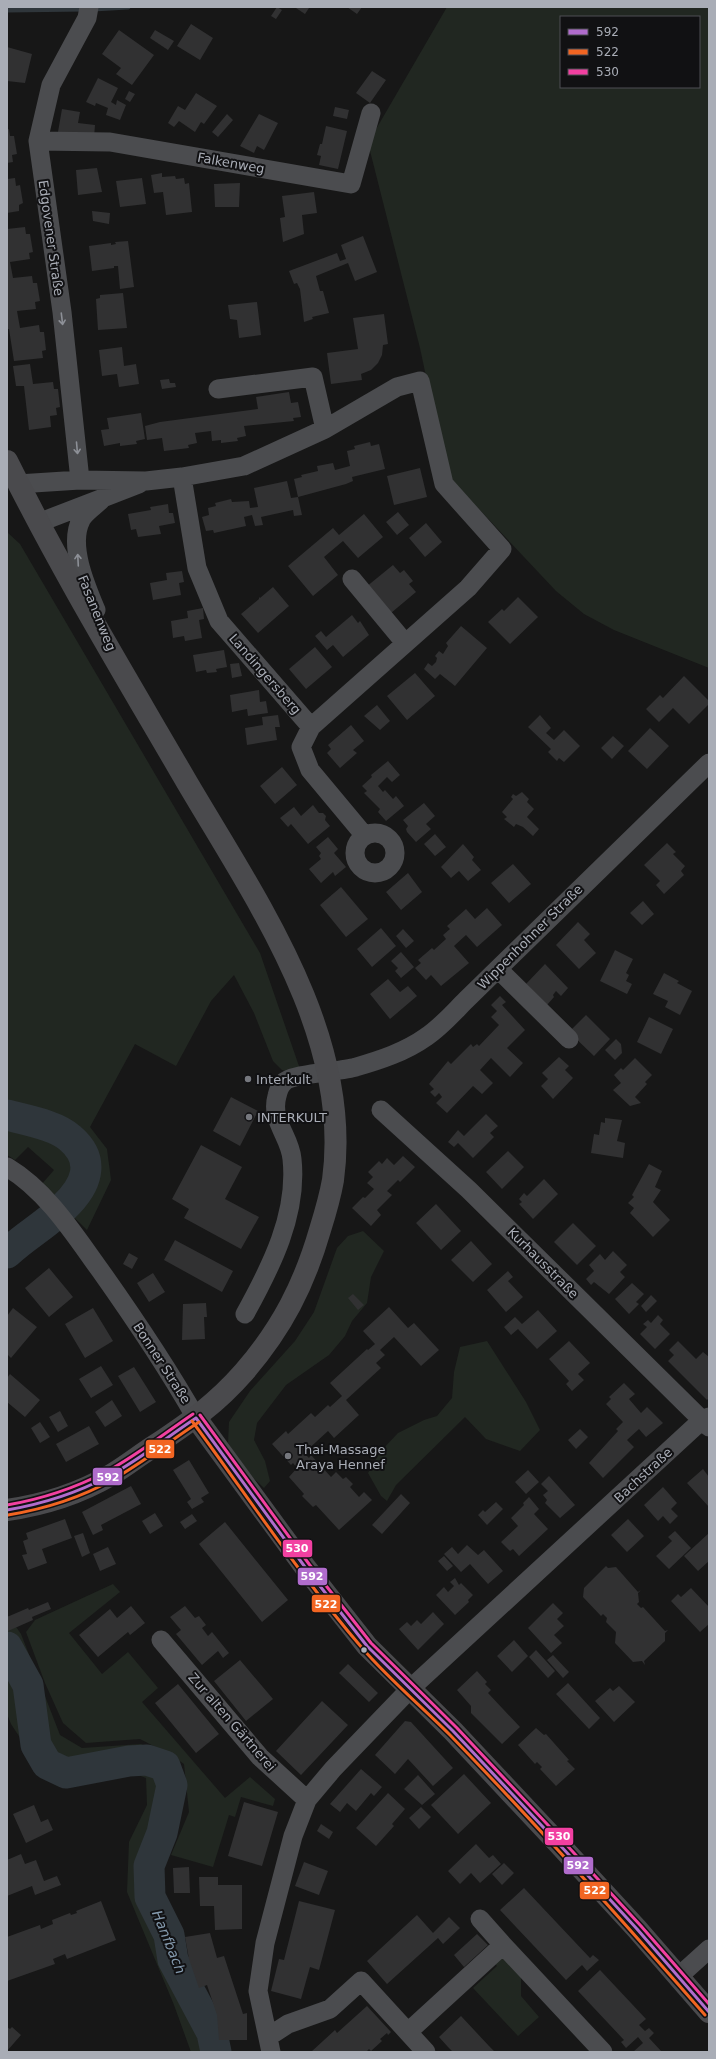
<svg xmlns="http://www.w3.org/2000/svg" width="716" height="2059" font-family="'DejaVu Sans',sans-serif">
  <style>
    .green { fill: #212721; fill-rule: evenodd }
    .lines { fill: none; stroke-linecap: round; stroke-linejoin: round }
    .stream { stroke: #2f363b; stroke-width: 5 }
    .river { stroke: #2f363b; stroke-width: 31 }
    .building { fill: #313132 }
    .street { stroke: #4b4c4f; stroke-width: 19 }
    .secondary { stroke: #4a4a4d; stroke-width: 22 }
    .bus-1-casing { stroke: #111113; stroke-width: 6 }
    .bus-2-casing { stroke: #111113; stroke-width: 6 }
    .bus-3-casing { stroke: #111113; stroke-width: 6 }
    .bus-1 { stroke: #b06ccc; stroke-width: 3 }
    .bus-2 { stroke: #f26522; stroke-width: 3 }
    .bus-3 { stroke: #f240a1; stroke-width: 3 }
    .oneway { stroke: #8d9097 }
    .poi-dot { fill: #76787e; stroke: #111113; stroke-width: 1.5 }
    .bus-dot { fill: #a9adb6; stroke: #111113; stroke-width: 1.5 }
    .labels { text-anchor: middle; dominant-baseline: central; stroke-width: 4; stroke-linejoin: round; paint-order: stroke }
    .street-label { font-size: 13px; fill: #a9adb6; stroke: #111113 }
    .poi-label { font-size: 13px; fill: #a9adb6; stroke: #111113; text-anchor: start }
    .water-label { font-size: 14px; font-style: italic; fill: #849aae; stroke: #111113 }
    .line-badge { stroke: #111113; stroke-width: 1.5 }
    .badge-label { font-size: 11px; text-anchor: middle; font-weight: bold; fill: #fff }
  </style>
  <rect width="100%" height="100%" fill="#171717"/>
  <path class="green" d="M447 7H709V668L614 630 584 614 556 591 447 475 420 348 368 143ZM561 17H699V87H561Z
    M7 532 20 544 260 953 300 1069 289 1072 282 1070 273 1061 254 1013 234 975 211 1001 176 1066 135 1044 90 1127 107 1149 111 1180 87 1230 41 1185 54 1170 28 1147 15 1160 7 1155Z
    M363 1231 384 1251 371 1277 367 1303 352 1321 345 1336 329 1355 286 1385 257 1423 254 1440 265 1461 270 1481 264 1488 247 1472 228 1443 229 1422 250 1391 295 1341 314 1312 337 1248 348 1236Z
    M487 1341 526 1402 540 1430 520 1451 486 1439 465 1417 396 1485 387 1501 381 1496 368 1473 380 1452 398 1433 424 1420 437 1416 452 1398 454 1372 460 1347Z
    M113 1584 120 1592 69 1633 102 1674 128 1652 158 1688 142 1702 225 1798 250 1777 275 1799 273 1806 241 1797 235 1817 229 1815 213 1867 171 1855 189 1812 184 1764 171 1755 140 1739 86 1743 63 1723 45 1683 26 1632 35 1620Z
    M7 1614 21 1634 60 1735 82 1748 141 1744 176 1762 182 1811 153 1869 155 1916 165 1957 209 2046 229 2052H191L174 2005 127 1892 129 1842 147 1805 146 1778 125 1770 85 1780 51 1773 30 1753 11 1724 7 1714Z
    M501 1959H508L521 1975V1996L539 2017 518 2036 473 1988 497 1966 493 1962Z"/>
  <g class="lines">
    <path class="stream" d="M93 9 128 7
      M7 10 85 9"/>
    <path class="river" d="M7 1115C25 1120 56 1125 70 1138 97 1161 86 1186 64 1207 47 1224 25 1236 7 1253
      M7 1647 28 1685 36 1745 47 1764 66 1773 129 1761 147 1760 165 1766 172 1785 162 1833 149 1866 150 1897 169 1935 173 1960 212 2033 216 2052"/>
  </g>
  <path class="building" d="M277 7 282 10 276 19 271 16Z
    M297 7H307L309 8 305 14 296 8Z
    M347 7H362L357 14Z
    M191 24 213 38 200 60 177 46Z
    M119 30 154 55 132 85 116 74 121 68 102 54Z
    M155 30 174 41 168 50 150 38Z
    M7 47 32 54 25 83 7 81Z
    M372 71 386 80 370 103 356 93Z
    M98 78 118 88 111 102 116 105 117 100 126 105 120 120 106 115 108 108 96 103 95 106 86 102Z
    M129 91 135 94 130 102 125 99Z
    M196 93 217 106 204 124 201 122 195 132 179 121 174 127 168 123 178 106 185 110Z
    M335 107 349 110 347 119 333 116Z
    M62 109 80 112 78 123 95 125 94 138 58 132Z
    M227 114 233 120 218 137 212 132Z
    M259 114 278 123 264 150 257 146 254 153 240 146Z
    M326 126 347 131 338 169 319 165 321 156 317 155 320 144H322Z
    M9 129 10 136H14L17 154 12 155 13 162 7 163V130Z
    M97 168 102 192 78 195 76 170Z
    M162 173V177L175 176 176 179 184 178 185 184 189 183 192 212 166 215 163 192 154 193 151 175Z
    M15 178 16 186 20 185 23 203 19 205V211L7 213V179Z
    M142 178 146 204 120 207 116 181Z
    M240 183 239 207H215L214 184Z
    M314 192 317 213 302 215 304 234 283 242 280 218 285 217 282 196Z
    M92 211 110 213 109 224 93 221Z
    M25 227 26 234H30L33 252 29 253 30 259 10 262 13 278 32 276 33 283H37L40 301 35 302 36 309 17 311 20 328 39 325 40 332H44L46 350 42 351 43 358 14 361 9 329H7V229Z
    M363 236 377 272 355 281 348 263 316 276 320 291H323L329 313 312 317 313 319 304 322 300 289 297 283 294 284 289 271 337 253 340 261 346 259 341 245Z
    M128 241 134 287 120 289 118 266H114V268L92 271 89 246 111 243V245L116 244 115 242Z
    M123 293 127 328 98 330 96 299 100 298V295Z
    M257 302 261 335 239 338 237 320 230 319 228 305Z
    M384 314 388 344 383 345 382 355 378 363 371 370 361 374 362 380 331 384 327 353 358 349 353 318Z
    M122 347 124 366 136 364 139 384 119 387 117 374 102 376 99 350Z
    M30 364 33 384 53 382 54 389H58L60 407 56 408 57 415 50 416 51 427 29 430 24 386H16L13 366Z
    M169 379 170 383H175L176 387 162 389 160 380Z
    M289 392 291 403 298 402 301 417 293 418 294 421 244 426 246 436 237 438 238 441 221 443V440L212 441 211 431 195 433 197 443 188 445 189 448 164 451 162 438 147 440 145 426 160 422 258 409 256 397Z
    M141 413 145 439 136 441 137 444 120 446V443L104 446 101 430 109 429 107 418Z
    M370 442 371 446 379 444 385 469 352 477 353 481 346 484 298 497 294 479 302 477 301 475 318 471 317 466 333 463 335 470 350 466 347 451 355 449 354 446Z
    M420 468 427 497 394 505 387 476Z
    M287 481 291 498 298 497 302 515 294 516 293 510 261 517 263 525 255 526 252 515 244 517 246 526 214 533 213 530 206 531 202 517 209 515 208 508 216 506 215 503 231 499 232 502 249 501 250 508 258 507 254 488Z
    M168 504 169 513H173L175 523 159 526 161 534 138 537 136 529 131 530 128 514 151 510 150 507Z
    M398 512 409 525 397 535 386 522Z
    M364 514 383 537 358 558 343 541 324 557 338 575 313 596 288 566 333 528 339 535Z
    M426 523 442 542 425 557 409 538Z
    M393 565 400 573 404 570 413 581 409 584 416 592 391 613 366 587Z
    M182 571 184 582 179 583 181 595 153 600 150 583 167 580 166 573Z
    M273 587 289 606 258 633 241 614 259 599V597L260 598Z
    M518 597 538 617 510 644 488 622 502 609 504 611Z
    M203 608 204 619 199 620 202 638 185 641 184 636 173 638 171 621 188 618 187 611Z
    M352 615 358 623 360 621 369 635 343 657 333 645 327 650 315 636 321 631 326 637Z
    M461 626 487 648 455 686 440 674 435 679 424 669 428 663 432 666 436 662 437 658 435 656 439 651 443 654 448 646 446 643Z
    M315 647 332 667 306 689 289 669Z
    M224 650 227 667 216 669 217 672 207 673 206 670 196 672 193 655Z
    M239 663 242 676 232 678 230 664Z
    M415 673 435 696 407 720 387 696Z
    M684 676 709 701V704L689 724 673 708 659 722 646 709 660 695 663 698Z
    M259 690 260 702 266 701 268 713 248 716 247 709 232 712 230 695Z
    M377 705 390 721 380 730 364 716Z
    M278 715 280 727H275L277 740 247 745 245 728 263 725 262 717Z
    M540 715 551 728 546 733 554 740 564 730 580 746 564 762 559 758 557 761 548 752 551 749 528 727Z
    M351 725 364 741 353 750 357 753 340 768 327 753 331 749 328 745Z
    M650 728 669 746 647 769 628 751Z
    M613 736 624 746 612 759 601 748Z
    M388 761 400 775 392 782 387 777 378 786 383 792 385 790 393 799 396 796 404 806 386 821 378 812 380 809 364 793 367 791 362 786 372 777 371 775Z
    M282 767 297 785 275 804 260 786Z
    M522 792 529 799 527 802 534 809 527 817 539 829 533 836 523 827 516 824 514 827 504 819 507 817 502 812 513 799 511 797 513 794 516 796Z
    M424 803 435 816 426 824 431 829 416 842 407 832 406 829 408 826 403 820Z
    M313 805 319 813H323L326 816 325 820 330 826 308 844 291 824 288 827 280 818 294 807 301 816Z
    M435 834 446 847 435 856 424 844Z
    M328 837 338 849 334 853 346 867 335 876 333 872 321 883 309 869 321 859 319 856 321 853 316 847Z
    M667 843 676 852 673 854 685 866 681 871 684 875 664 894 656 885 660 881 644 865Z
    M463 844 474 857 472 860 481 870 468 881 459 871 451 878 441 867Z
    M513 864 531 884 509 903 491 883Z
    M408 873 422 892 401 910 386 892Z
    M341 887 368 919 346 937 320 905Z
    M643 901 654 914 642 925 630 913Z
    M487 908 502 925 477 947 466 935 454 946 469 963 441 986 431 975 426 980 415 968 421 963 418 960 432 948 434 950 446 939 443 935 450 929 447 926 466 909 475 919Z
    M578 922 590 934 584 940 596 953 579 969 556 945Z
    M381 928 396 946 372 967 357 949Z
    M403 929 414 941 406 948 396 936Z
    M615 950 633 959 626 973 629 975 626 981 632 984 627 994 600 981Z
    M401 952 414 967 401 978 395 971 398 968 391 961Z
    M545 964 568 988 561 996 556 991 553 995 554 997 547 1005 526 984Z
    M664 973 679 981 677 983 692 991 680 1015 665 1007 668 1001 653 994Z
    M388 979 400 992 408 986 417 996 390 1019 370 994Z
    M500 996 506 1002 502 1005 525 1030 507 1048 523 1063 510 1077 491 1058 480 1070 493 1083 482 1094 473 1086 447 1113 436 1103 442 1097 439 1093 435 1097 430 1092 434 1089 429 1084 448 1061 451 1064 471 1044 473 1047 477 1044 479 1046 499 1025 491 1017 497 1011 491 1005Z
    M586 1015 610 1039 594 1056 569 1032Z
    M649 1017 673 1029 661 1054 637 1042Z
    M616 1039 621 1044 622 1053 615 1060 605 1050Z
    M559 1057 569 1066 565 1070 573 1078 553 1099 541 1086 548 1079 542 1073Z
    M635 1058 652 1075 645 1082 647 1084 635 1097 641 1103 630 1106 613 1090 621 1083 614 1075 621 1068 623 1070Z
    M231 1097 258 1111 240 1146 213 1131Z
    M486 1114 498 1126 490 1133 494 1137 473 1158 458 1143 454 1147 448 1142 458 1130 464 1136Z
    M605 1118 622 1120 617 1141 625 1143 623 1158 591 1153 594 1134 599 1135 601 1122 605 1123Z
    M201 1145 242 1167 225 1199 259 1217 241 1249 184 1218 189 1209 172 1199Z
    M508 1151 524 1167 502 1189 486 1172Z
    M403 1156 415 1167 400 1182 398 1180 387 1191 392 1195 377 1210 381 1215 371 1226 352 1208 363 1197 365 1198 374 1189 367 1183 373 1177 368 1172 379 1161 382 1164 387 1158 394 1165Z
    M649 1164 662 1171 655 1187 661 1190 653 1202 670 1220 653 1237 630 1213 634 1208 628 1203 634 1197 632 1195Z
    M544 1179 558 1194 533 1219 519 1204 522 1202 519 1199 524 1193 527 1196Z
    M436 1204 461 1231 441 1250 416 1223Z
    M573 1223 596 1246 577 1265 554 1242Z
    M175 1240 233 1271 222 1292 164 1260Z
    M471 1241 492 1264 473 1282 451 1260Z
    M613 1251 627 1265 620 1272 625 1277 609 1294 594 1282 591 1285 586 1279 594 1271 589 1265 600 1254 605 1260Z
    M129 1253 138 1258 132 1269 123 1264Z
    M49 1268 73 1297 49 1317 25 1288Z
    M508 1271 513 1277 508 1281 523 1297 506 1312 487 1290Z
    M153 1273 165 1292 149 1302 137 1283Z
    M632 1283 644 1294 636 1302 639 1304 629 1314 615 1299Z
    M353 1294 364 1305 358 1310 348 1298Z
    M651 1295 657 1301 646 1312 641 1306Z
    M206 1303 207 1317H204L205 1339 182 1340 183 1304Z
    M389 1307 408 1328 414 1323 439 1350 421 1366 394 1337 380 1350 385 1355 376 1363 381 1368 346 1400 359 1415 334 1438 328 1431 304 1453 309 1458 311 1455 331 1477 336 1472 343 1479 346 1477 353 1484 350 1487 359 1497 364 1492 372 1500 339 1530 316 1505 313 1507 302 1496 304 1494 289 1477 297 1468 293 1463 291 1465 272 1444 286 1431 288 1434 311 1413 315 1417 328 1405 330 1407 342 1396 330 1383 367 1349 368 1350 375 1344 363 1331Z
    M13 1308 37 1327 11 1358 7 1354V1316Z
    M93 1308 113 1341 85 1358 65 1324Z
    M538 1310 557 1331 537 1349 518 1329 511 1335 504 1327 515 1317 522 1324Z
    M658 1315 663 1320 660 1324 670 1334 655 1349 640 1334 647 1327 643 1324 648 1320 651 1323Z
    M569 1341 590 1363 578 1374 584 1380 572 1391 566 1384 569 1381 549 1359Z
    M678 1341 696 1359 703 1352 709 1357V1398L707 1400 668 1361 674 1355 669 1350Z
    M101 1366 113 1385 91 1398 79 1379Z
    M134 1367 156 1402 140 1412 118 1376Z
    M10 1374 40 1400 25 1417 7 1402V1378Z
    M624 1383 635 1394 629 1399 641 1413 647 1407 663 1423 646 1437 639 1429 627 1440 634 1447 603 1478 589 1463 618 1431 616 1429 623 1422 606 1404 611 1399 609 1397Z
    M112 1400 122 1416 105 1427 95 1412Z
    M60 1411 68 1426 58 1432 49 1417Z
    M40 1422 50 1437 40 1443 31 1428Z
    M89 1426 99 1444 66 1462 56 1444Z
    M580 1429 588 1437 576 1449 568 1440Z
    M189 1460 209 1493 201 1498 204 1502 192 1509 187 1502 191 1499 173 1470Z
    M703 1469 709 1477V1507L687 1483Z
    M528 1470 539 1482 526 1494 515 1482Z
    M549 1476 575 1505 560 1518 545 1503 547 1500 543 1495 548 1491 541 1484Z
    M131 1486 141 1504 101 1525 103 1530 93 1535 82 1512Z
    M663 1487 677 1503 671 1509 678 1516 670 1524 663 1516 658 1521 644 1505Z
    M401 1494 410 1503 382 1534 372 1525Z
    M529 1497 539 1509 534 1514 548 1529 519 1556 513 1549 510 1551 501 1542 518 1526 511 1518 524 1505 523 1503Z
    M496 1502 503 1509 487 1525 478 1515 483 1510 485 1512Z
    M155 1513 163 1526 150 1534 142 1521Z
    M192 1514 197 1521 185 1529 180 1522Z
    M65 1519 72 1538 42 1549 47 1563 28 1570 22 1555 27 1554 23 1541 28 1539 26 1533Z
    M628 1519 644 1536 627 1552 611 1535Z
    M225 1522 288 1600 262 1622 199 1544Z
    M675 1531 691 1548 669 1569 656 1556 672 1541 668 1537Z
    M83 1533 90 1553 82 1557 74 1536Z
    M709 1533V1561L698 1571 684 1556Z
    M467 1545 478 1555 484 1550 503 1571 488 1584 470 1564 461 1572 444 1554 452 1547 458 1554Z
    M108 1547 116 1564 100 1571 93 1554Z
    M444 1556 453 1566 447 1571 438 1561Z
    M606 1566 608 1568 616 1567 638 1592 641 1590 638 1593 639 1602 637 1604 641 1608 643 1607 665 1631 668 1630 665 1633V1641L644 1661 645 1665 642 1661 633 1662 615 1643 616 1632 606 1622 607 1618 603 1614 601 1616 583 1597 584 1588Z
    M455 1578 459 1585 461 1583 473 1595 468 1600 469 1602 455 1615 436 1595 444 1587 448 1592 454 1586 450 1582Z
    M691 1588 709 1607V1624L700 1632 671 1601 678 1594 681 1597Z
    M48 1602 51 1609 32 1617 33 1620 8 1631 7 1617 28 1608 29 1610Z
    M553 1603 563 1613 557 1619 564 1626 554 1635 562 1643 551 1653 528 1628Z
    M131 1606 145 1623 130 1635 128 1632 98 1657 79 1635 110 1609 117 1618Z
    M185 1606 195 1618 199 1616 206 1625 202 1628 208 1636 212 1632 229 1653 223 1658 218 1651 202 1665 176 1634 181 1630 170 1617Z
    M433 1612 444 1624 418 1650 399 1629 407 1622 411 1626 417 1620 421 1624Z
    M514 1640 528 1656 512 1672 497 1656Z
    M536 1650 555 1671 548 1678 529 1657Z
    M553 1655 569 1672 563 1678 547 1660Z
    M240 1660 273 1699 246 1721 214 1681Z
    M348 1664 378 1693 369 1702 339 1673Z
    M477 1671 487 1682 485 1684 491 1690 488 1693 520 1727 502 1744 471 1713V1706L457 1690Z
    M568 1683 600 1718 589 1729 556 1694Z
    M178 1684 219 1734 196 1753 155 1703Z
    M619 1686 635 1702 614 1722 595 1701 610 1688 613 1691Z
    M322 1701 348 1725 301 1775 276 1751Z
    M405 1721 411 1722 453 1768 433 1786 408 1759 395 1774 375 1755Z
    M536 1728 544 1735 546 1734 569 1760 567 1761 575 1769 556 1786 540 1769 542 1767 537 1762 535 1764 518 1745Z
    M361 1769 382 1787 374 1796 371 1793 356 1811 347 1803 340 1812 330 1804Z
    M464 1774 491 1803 458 1834 431 1805Z
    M418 1775 435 1794 422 1805 404 1789Z
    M388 1793 405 1809 392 1824 394 1826 376 1846 356 1828Z
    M244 1802 278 1812 262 1866 228 1856Z
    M34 1805 41 1822 48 1819 53 1830 26 1843 13 1814Z
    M421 1807 431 1817 419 1829 409 1818Z
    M321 1824 333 1832 329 1839 317 1831Z
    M476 1844 489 1858 493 1855 501 1864 480 1883 471 1873 460 1884 448 1871Z
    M21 1854 25 1864 36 1860 44 1881 57 1876 61 1885 35 1895 32 1886 7 1896V1860Z
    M304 1862 328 1871 319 1895 295 1886Z
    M504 1863 514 1873 502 1885 492 1874Z
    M189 1867 190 1893H174L173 1868Z
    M199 1877H218V1885H242V1929L215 1930 214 1906H200Z
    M524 1888 590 1958 593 1955 599 1960 587 1971 582 1965 566 1980 500 1910Z
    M101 1901 116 1940 67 1959 65 1954 53 1959 55 1964 7 1981V1937L40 1925 41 1929 53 1924 52 1920 70 1913 71 1915 77 1913 76 1911Z
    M299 1901 335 1910 319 1970 310 1967 301 1999 271 1991 279 1959 284 1960Z
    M417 1915 433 1933 449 1917 460 1928 443 1944 438 1938 387 1984 367 1961Z
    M210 1933 217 1958 224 1956 243 2014 247 2013V2040H219L217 2015 207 1985 199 1988 189 1959 185 1937Z
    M477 1934 488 1945 464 1967 454 1955Z
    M600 1970 646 2019 639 2025 645 2031 649 2028 654 2033 649 2038 662 2052H633L643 2043 638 2037 626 2048 621 2042 624 2040 578 1991Z
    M367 2006 391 2032 388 2035 387 2033 380 2039 382 2041 371 2051 369 2049 366 2052H311L335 2030 337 2033Z
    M461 2016 489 2046 495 2052H453L448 2047 439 2037Z
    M7 2027 10 2029 12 2027 21 2035 7 2051Z"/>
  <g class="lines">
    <path class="street" d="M38 141 110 142 351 184 371 113
      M218 389 313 377 325 429
      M182 477 197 568 219 621 311 727
      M80 480 62 312 38 141 51 85 87 18 89 7
      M18 484 80 480 146 481 182 477 244 466 325 429 397 387 420 381 444 484 502 549 468 588 311 727 301 747 310 770 365 836
      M38 523 139 484
      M352 579 405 643
      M96 610C86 586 68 545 81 520 84 513 95 506 101 500
      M355 853a20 20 0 1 1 40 0a20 20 0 1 1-40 0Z
      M498 969 569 1039
      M381 1110 469 1190 709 1427
      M7 1167C47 1191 74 1234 100 1270 134 1318 167 1367 196 1418
      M245 1314C271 1267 298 1214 292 1159 290 1136 270 1121 277 1096 278 1092 279 1087 283 1083 291 1073 341 1072 356 1067 380 1060 405 1052 426 1037 441 1027 453 1013 466 1000L709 763
      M161 1640 260 1757 307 1800
      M503 1945 603 2052
      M678 1977 709 1949
      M408 2032 503 1945 480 1919
      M268 2037 288 2024 330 2009 361 1981 426 2052
      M271 2052 258 1991 265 1943 293 1836 307 1800 333 1769 410 1689 702 1420 709 1417"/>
    <path class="secondary" d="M7 461C61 570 124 674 185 779 254 897 353 1035 333 1180 330 1197 325 1214 320 1230 304 1285 282 1328 244 1372 216 1404 190 1422 154 1446 140 1455 126 1466 111 1475 80 1493 42 1505 7 1510
      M196 1418 305 1567 367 1646 453 1731 558 1843 637 1929 709 2012"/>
    <g class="bus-1-casing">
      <path id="bus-1" d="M196 1418 305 1567 367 1646 453 1731 558 1843 637 1929 709 2012
        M7 1510C42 1504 77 1493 109 1476 139 1460 167 1437 196 1418"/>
    </g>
    <g class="bus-2-casing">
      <path id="bus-2" d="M192 1421C248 1497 301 1577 363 1649 389 1679 421 1706 450 1735 538 1826 622 1920 705 2015
        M8 1515C44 1509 80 1498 112 1480 142 1463 170 1441 199 1422"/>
    </g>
    <g class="bus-3-casing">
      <path id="bus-3" d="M200 1415 309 1564 371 1643 457 1728 562 1840 641 1926 709 2004
        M7 1505C42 1499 75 1488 106 1472 136 1456 165 1433 193 1414"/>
    </g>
    <use href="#bus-1" class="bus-1"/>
    <use href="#bus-2" class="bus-2"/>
    <use href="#bus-3" class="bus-3"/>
  </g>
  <defs><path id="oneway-shaft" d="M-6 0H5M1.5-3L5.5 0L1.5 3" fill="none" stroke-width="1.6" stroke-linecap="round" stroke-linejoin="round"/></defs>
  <g class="oneway">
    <use href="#oneway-shaft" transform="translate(62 319) rotate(83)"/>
    <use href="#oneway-shaft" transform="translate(77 448) rotate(85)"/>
    <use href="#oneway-shaft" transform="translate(78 560) rotate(-93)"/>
  </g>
  <g class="poi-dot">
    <circle cx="248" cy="1079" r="4"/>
    <circle cx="249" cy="1117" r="4"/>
    <circle cx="288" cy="1456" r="4"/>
  </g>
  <circle class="bus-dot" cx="364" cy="1650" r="3.5"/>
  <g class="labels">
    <g class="street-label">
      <text transform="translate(231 163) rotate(10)">Falkenweg</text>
      <text transform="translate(51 238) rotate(82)">Edgovener Straße</text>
      <text transform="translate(97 613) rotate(68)">Fasanenweg</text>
      <text transform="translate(265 674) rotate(49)">Landingersberg</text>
      <text transform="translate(530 937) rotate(-45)">Wippenhohner Straße</text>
      <text transform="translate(543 1263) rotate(45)">Kurhausstraße</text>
      <text transform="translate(162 1363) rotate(57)">Bonner Straße</text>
      <text transform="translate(643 1475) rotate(-43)">Bachstraße</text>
      <text transform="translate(232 1722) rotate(49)">Zur alten Gärtnerei</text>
    </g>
    <g class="poi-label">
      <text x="256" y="1079">Interkult</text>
      <text x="257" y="1117">INTERKULT</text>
      <text x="296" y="1449">Thai-Massage<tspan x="296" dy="15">Araya Hennef</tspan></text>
    </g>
    <g class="water-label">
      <text transform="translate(169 1942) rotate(68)">Hanfbach</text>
    </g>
  </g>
  <g class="line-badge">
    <rect x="145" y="1439" width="30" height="20" rx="4" fill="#f26522"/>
    <rect x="92" y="1467" width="31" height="19" rx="4" fill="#b06ccc"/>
    <rect x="282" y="1539" width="31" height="19" rx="4" fill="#f240a1"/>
    <rect x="297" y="1567" width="31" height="19" rx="4" fill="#b06ccc"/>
    <rect x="311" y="1594" width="30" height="19" rx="4" fill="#f26522"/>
    <rect x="544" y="1827" width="30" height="19" rx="4" fill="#f240a1"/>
    <rect x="563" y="1856" width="31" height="19" rx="4" fill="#b06ccc"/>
    <rect x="579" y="1881" width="31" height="19" rx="4" fill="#f26522"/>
  </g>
  <g class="badge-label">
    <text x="160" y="1453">522</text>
    <text x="108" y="1481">592</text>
    <text x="297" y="1552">530</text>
    <text x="312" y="1580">592</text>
    <text x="326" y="1608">522</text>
    <text x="559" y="1840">530</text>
    <text x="578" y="1869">592</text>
    <text x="595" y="1894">522</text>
  </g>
  <rect width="716" height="2059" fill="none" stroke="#a9adb6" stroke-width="16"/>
  <rect x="560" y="16" width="140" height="72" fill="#111113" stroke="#4e4f54"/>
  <rect x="568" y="29" width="20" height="6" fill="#b06ccc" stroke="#4e4f54"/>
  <text x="596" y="36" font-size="12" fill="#a9adb6">592</text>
  <rect x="568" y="49" width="20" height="6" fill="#f26522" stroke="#4e4f54"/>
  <text x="596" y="56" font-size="12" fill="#a9adb6">522</text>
  <rect x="568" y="69" width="20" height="6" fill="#f240a1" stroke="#4e4f54"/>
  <text x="596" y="76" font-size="12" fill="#a9adb6">530</text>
</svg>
